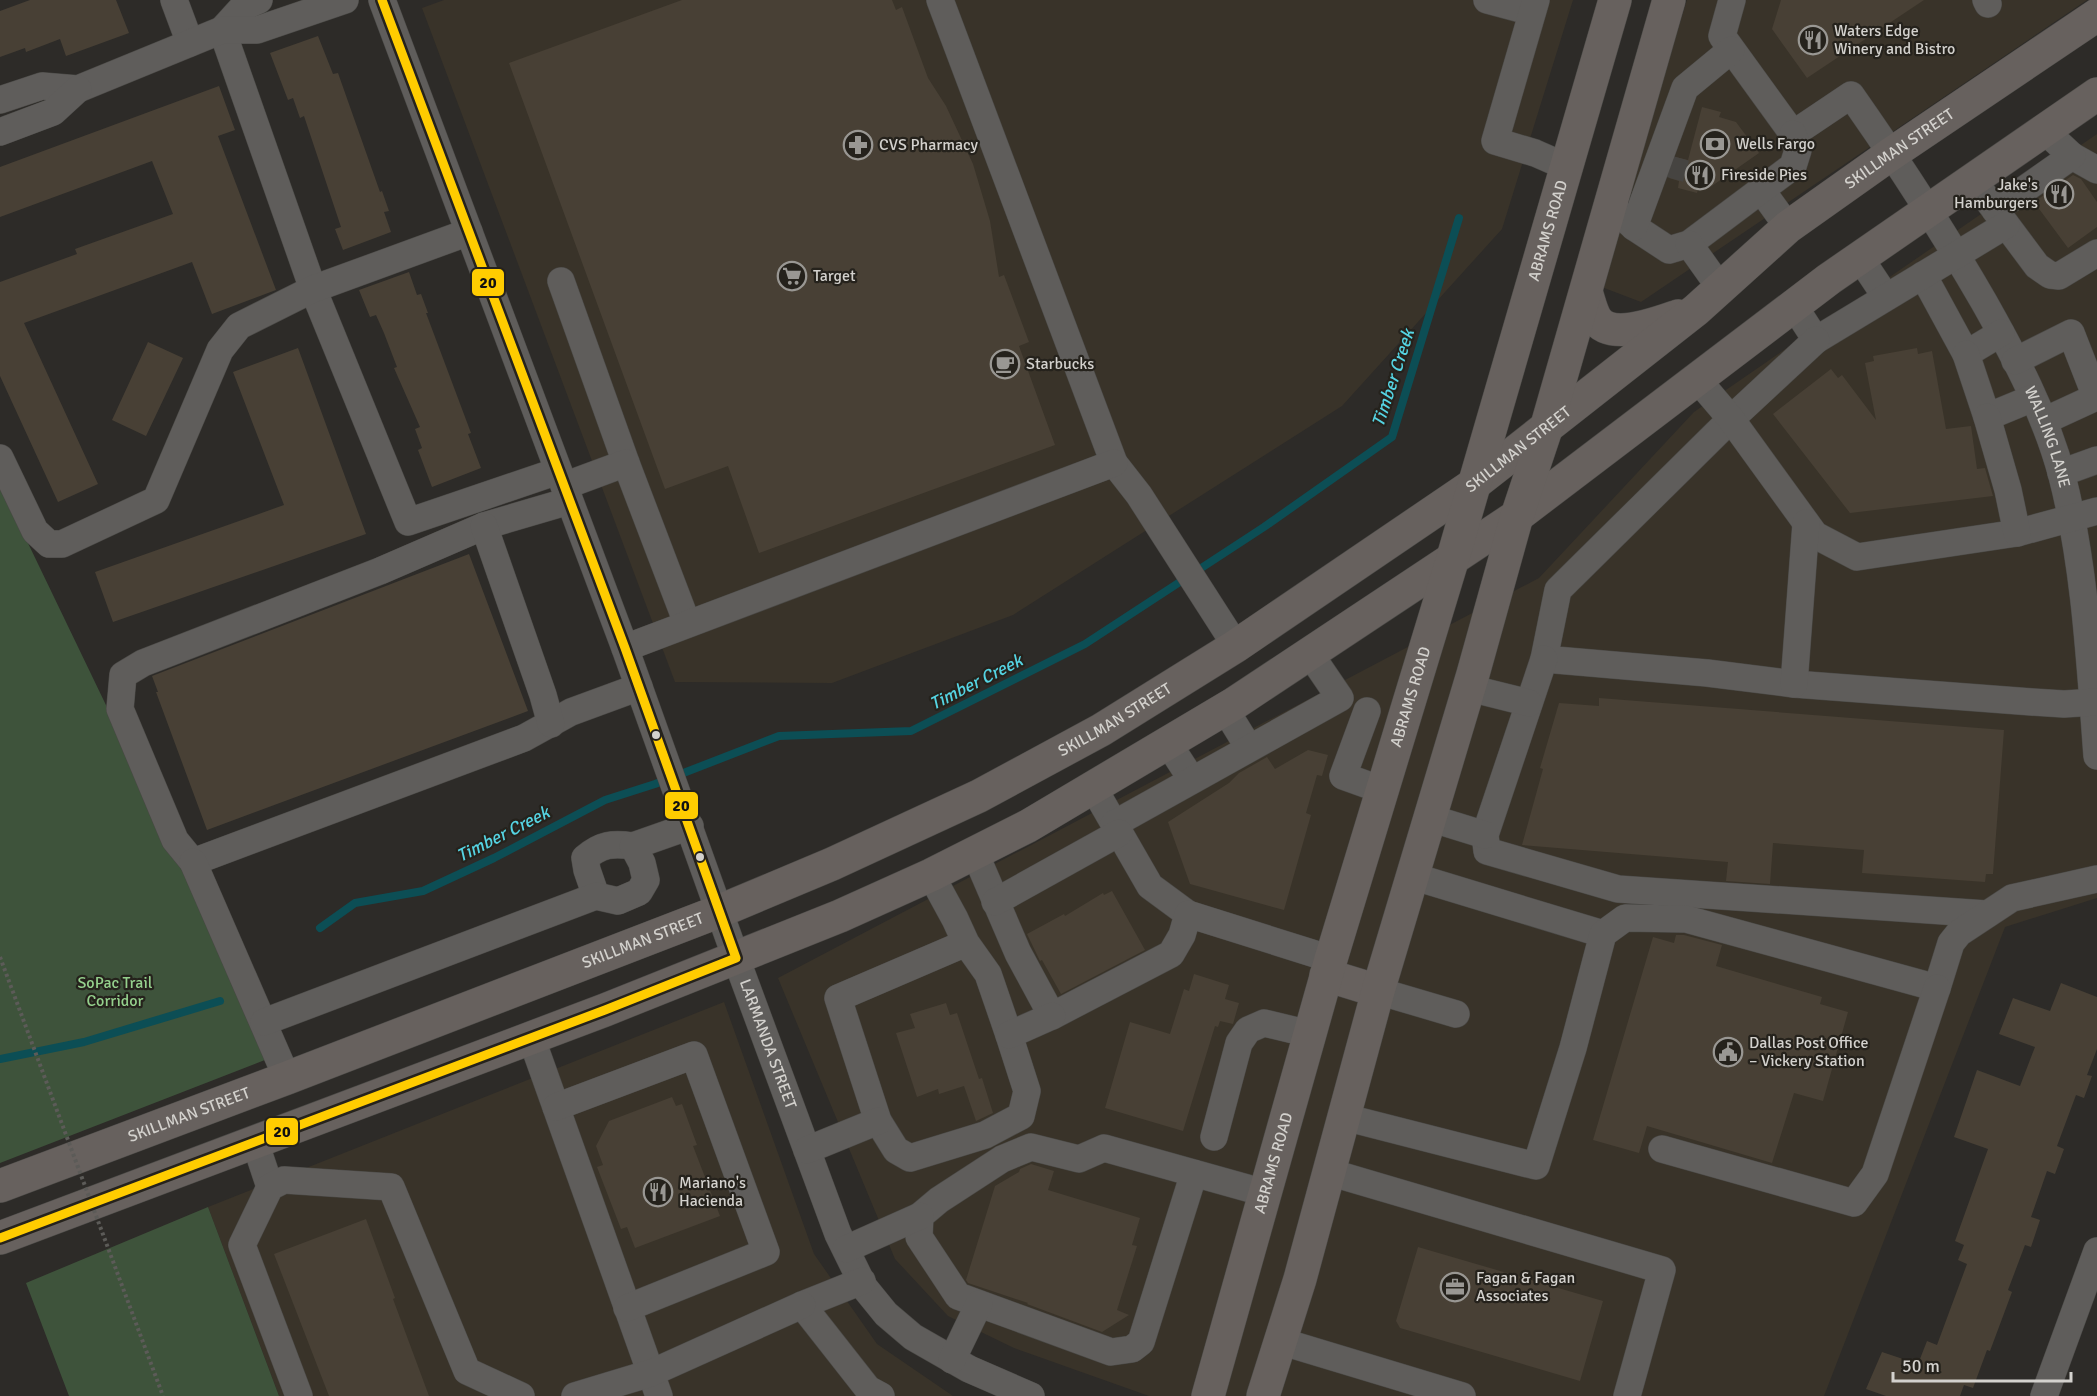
<svg xmlns="http://www.w3.org/2000/svg" width="2097" height="1396" font-family="Signika,sans-serif">
  <style>
    .built { fill: #393329 }
    .green { fill: #3e533b }
    .lines { fill: none; stroke-linecap: round; stroke-linejoin: round }
    .stream { stroke: #0c4e55; stroke-width: 8 }
    .building { fill: #484035 }
    .minor-tunnel { stroke: #464441; stroke-width: 27; stroke-dasharray: 27 14; stroke-linecap: butt }
    .minor-casing { stroke: #4a4946; stroke-width: 28 }
    .major-casing { stroke: #4a4946; stroke-width: 34 }
    .minor { stroke: #5f5d5b; stroke-width: 27 }
    .major { stroke: #67615e; stroke-width: 33 }
    .path-bridge { stroke: #5c5b58; stroke-width: 4; stroke-dasharray: 3 3; stroke-linecap: butt }
    .bus-1-casing { stroke: #25221c; stroke-width: 14 }
    .bus-1 { stroke: #fc0; stroke-width: 9 }
    .bus-dot { fill: #d3d1cd; stroke: #25221c; stroke-width: 2 }
    .labels { text-anchor: middle; dominant-baseline: central; stroke-width: 4.5; stroke-linejoin: round; paint-order: stroke }
    .poi-label { font-size: 16px; fill: #d3d1cd; stroke: #25221c; text-anchor: start }
    .street-label { font-size: 16px; fill: #d3d1cd; stroke: #25221c }
    .park-label { font-size: 16px; fill: #95d18d; stroke: #25221c }
    .water-label { font-size: 18px; font-style: italic; fill: #55d4e3; stroke: #25221c }
    .line-badge { stroke: #25221c; stroke-width: 2 }
    .pale-badge-label { font-size: 16px; text-anchor: middle; font-weight: bold; fill: #111 }
  </style>
  <rect width="100%" height="100%" fill="#2d2b28"/>
  <path class="built" d="M444 0H1573L1502 229 1342 406 1013 615 832 683 675 682 422 8Z
    M1687 0H2087L1641 302 1599 286Z
    M2097 134V898L2005 927 1824 1396H1149L1014 1348 948 1316 895 1259 778 978 1539 578 1694 412Z
    M724 1002 814 1254 877 1344 953 1396H279L208 1207Z"/>
  <path class="green" d="M0 485 275 1056 0 1163Z
    M208 1207 279 1396H69L26 1283Z"/>
  <g class="lines">
    <path class="stream" d="M320 928 355 903 423 891 494 858 605 800 655 784 779 736 911 731 1085 644 1264 527 1392 437 1459 218
      M0 1059 84 1042 220 1001"/>
  </g>
  <path class="building" d="M30 0H116L129 33 66 56 60 39 26 52 25 48 0 57V11Z
    M682 0H892L896 10 902 7 928 78 946 106 973 164 990 221 999 277 1004 275 1029 342 1019 346 1055 445 759 553 728 466 665 489 509 63Z
    M1781 0H1924L1807 78 1772 29Z
    M318 36 333 74 338 73 380 192 382 191 389 211 384 212 391 232 343 250 335 229 341 227 304 116 300 118 293 98 288 100 270 53Z
    M219 86 235 130 218 136 276 290 212 314 192 262 24 323 98 484 58 502 0 376V282L77 254 75 249 173 214 152 161 0 217V167Z
    M1702 107 1721 112 1719 117 1736 122 1759 153 1709 188 1699 185 1697 193 1678 188 1679 181 1669 178 1676 157 1688 160Z
    M2073 175 2081 179 2097 202V227L2068 248 2034 202Z
    M409 272 417 295 421 294 428 313H426L471 433 468 434 481 468 432 487 418 450 422 448 415 429 420 427 394 368 397 367 384 333 376 315 370 317 359 290Z
    M148 342 183 358 146 436 112 420Z
    M298 348 366 534 113 622 95 572 284 505 233 372Z
    M1917 348 1918 354 1932 351 1946 429 1971 426 1977 469 1985 468 1993 496 1850 513 1773 414 1831 369 1838 378 1842 375 1876 420 1865 363 1874 361 1873 356Z
    M469 554 528 711 207 830 156 692H158L152 676Z
    M1599 698 2004 730 1993 874H1986L1985 882 1862 873 1864 850 1773 843 1770 884 1726 881 1728 862 1522 845 1543 769 1540 768 1559 703 1599 706Z
    M1308 750 1328 755 1322 776 1317 775 1306 813 1311 815 1284 910 1190 884 1168 822 1229 783 1239 773 1267 757 1275 769Z
    M1112 891 1145 950 1061 994 1042 960 1040 961 1027 934 1064 914 1065 916 1103 893 1104 895Z
    M1676 935H1684L1722 945 1716 966 1822 997 1820 1004 1848 1012 1823 1101 1794 1093 1772 1163 1647 1126 1639 1153 1593 1140 1653 937 1674 943Z
    M1194 974 1229 985 1225 999 1239 1003 1233 1024 1220 1021 1218 1027 1215 1026 1183 1131 1105 1108 1130 1022 1170 1034 1184 989 1189 991Z
    M2061 983 2097 997V1049L2087 1075 2092 1076 2084 1098 2076 1095 2057 1146 2064 1149 2055 1174 2047 1171 2031 1217 2040 1220 2031 1247 2025 1245 2008 1290 2012 1292 1990 1351 1987 1350 1973 1388 1964 1385 1960 1396H1886L1866 1389 1882 1352 1918 1364 1927 1341 1937 1345 1967 1264 1958 1260 1964 1245 1955 1241 1988 1149 1954 1137 1977 1070 2020 1086 2035 1047 1999 1034 2013 998 2050 1011Z
    M946 1003 950 1015 957 1013 979 1079 982 1078 993 1113 976 1121 964 1086 939 1094 938 1089 917 1097 896 1033 915 1028 910 1014Z
    M672 1097 676 1106 682 1104 697 1145 693 1146 720 1216 635 1248 627 1227 621 1229 597 1167 603 1165 596 1146 609 1121Z
    M1031 1164 1054 1171 1048 1190 1140 1218 1132 1245 1137 1246 1117 1310 1129 1315 1102 1332 1027 1304 1028 1303 968 1283 966 1280 995 1186 1019 1172 1020 1169Z
    M366 1219 395 1298 393 1299 429 1396H329L274 1254Z
    M1418 1247 1603 1301 1580 1381 1400 1328 1396 1321Z"/>
  <g class="lines">
    <path class="minor-tunnel" d="M1670 178 1676 157"/>
    <g class="minor-casing">
      <g id="minor">
        <path d="M174 0 190 43"/>
        <path id="s1" d="M382 0 625 648 736 958 838 1234 864 1287 886 1314 913 1337 969 1369 1031 1396"/>
        <path d="M940 0 1114 463 1139 495 1236 646"/>
        <path d="M1487 0 1532 12"/>
        <path d="M1536 0 1495 141 1535 153 1567 167"/>
        <path id="s2" d="M1732 0 1722 36 1793 134 1851 95C1898 162 1943 231 1984 302 2015 357 2046 415 2062 476 2085 565 2090 664 2097 756"/>
        <path d="M1986 0 1988 4"/>
        <path d="M222 30 313 289 408 522 558 471"/>
        <path d="M222 30 242 8 259 0"/>
        <path d="M0 100 42 86 78 89 222 30H257L345 0"/>
        <path d="M0 132 53 112 78 89"/>
        <path d="M2072 156 2097 170"/>
        <path d="M1972 179 2037 266 2050 275 2059 276 2097 253"/>
        <path d="M1762 191 1788 227"/>
        <path d="M1610 205 1634 227 1669 250 1689 244 1793 166 1798 150 1793 134"/>
        <path d="M1995 210 2072 156 2044 130"/>
        <path d="M1634 227 1685 88 1731 50"/>
        <path d="M1689 244 1721 289"/>
        <path d="M1860 258 1886 297"/>
        <path d="M1923 275 1966 354 2001 333"/>
        <path d="M561 281 626 463"/>
        <path d="M1794 306 1816 340 2006 225"/>
        <path d="M1816 340 1731 419 1558 590 1544 659 1707 673 1794 684 2032 702 2064 704 2097 702"/>
        <path d="M1966 354 1987 417 2033 398"/>
        <path d="M2015 361 2071 333 2096 397 2044 421"/>
        <path d="M1697 379 1731 419 1815 535 1857 557 2017 533 2097 511"/>
        <path d="M1987 417 2008 490 2017 533"/>
        <path d="M0 458 35 531 49 544H62L156 500 220 350 239 326 313 289 469 232"/>
        <path d="M2061 473 2097 460"/>
        <path d="M564 486 626 463 687 623"/>
        <path d="M569 501 484 526 380 571 143 663 123 675 120 709 175 840 193 862 524 738 571 712 639 687"/>
        <path d="M484 526 543 695 551 724"/>
        <path d="M625 648 1114 463"/>
        <path d="M1544 659 1485 835 1487 851 1618 889 1987 914"/>
        <path d="M1794 684 1806 523"/>
        <path d="M1469 688 1529 703"/>
        <path d="M1225 709 1249 748"/>
        <path d="M1367 711 1343 776 1382 790"/>
        <path d="M1168 743 1192 780"/>
        <path d="M1093 787 1150 886 1188 914"/>
        <path d="M1430 818 1485 835"/>
        <path d="M1114 824 1340 698 1310 654"/>
        <path d="M975 853 1018 953 1052 1016 1171 954 1182 935 1188 914 1331 959"/>
        <path d="M193 862 287 1078"/>
        <path d="M931 875 955 919 966 943 838 998 878 1121 896 1150 910 1158 985 1135 1021 1116 1027 1091 1009 1035 988 974 966 943"/>
        <path d="M1412 876 1603 934"/>
        <path d="M596 896 587 870 585 858C601 844 613 843 633 846"/>
        <path d="M995 902 1119 833"/>
        <path d="M1378 991 1456 1014"/>
        <path d="M264 1022 596 896 618 901 639 892 646 880 642 863 633 846 690 826"/>
        <path d="M1009 1035 1052 1016"/>
        <path d="M531 1037 659 1396"/>
        <path d="M556 1107 694 1055 766 1252 627 1308"/>
        <path d="M1344 1117 1536 1166 1573 1048 1603 934 1625 918 1686 919 1937 988 1951 943 1959 933 2012 898 2097 879"/>
        <path d="M1214 1137 1239 1043 1248 1030 1264 1023 1310 1034"/>
        <path d="M255 1142 270 1187"/>
        <path d="M1662 1149 1854 1203 1875 1174 1937 988"/>
        <path d="M807 1150 878 1121"/>
        <path d="M1329 1172 1662 1270 1627 1396"/>
        <path d="M1194 1173 1141 1342 1132 1349 1111 1352 958 1296 919 1237 920 1216 939 1200 1002 1159 1031 1147 1079 1159 1104 1148 1265 1193"/>
        <path d="M846 1249 920 1216"/>
        <path d="M862 1281 802 1305 868 1389 881 1396"/>
        <path d="M1280 1341 1462 1396"/>
        <path d="M952 1360 979 1304"/>
        <path d="M299 1396 242 1245 270 1187 284 1180 391 1187 467 1371 521 1396"/>
        <path d="M575 1396 651 1373 802 1305"/>
        <path d="M2044 1396 2097 1251"/>
      </g>
    </g>
    <g class="major-casing">
      <g id="major">
        <path d="M1586 292C1589 300 1591 311 1596 319 1611 341 1658 323 1678 316"/>
        <path d="M1326 975 1378 991"/>
        <path id="s3" d="M0 1186 287 1078 720 911 832 864 979 796 1101 730 1236 646 1473 485 1696 310 1788 227 1891 154 2097 15"/>
        <path d="M0 1238 605 1010 840 916 931 875 1028 826 1235 703 1517 516 1829 279 2097 94"/>
        <path id="s4" d="M1208 1396 1331 959 1452 561 1615 0"/>
        <path d="M1263 1396 1300 1279 1378 991 1473 674 1517 516 1546 429 1669 0"/>
      </g>
    </g>
    <use href="#minor" class="minor"/>
    <use href="#major" class="major"/>
    <path class="path-bridge" d="M0 957 163 1396"/>
    <g class="bus-1-casing">
      <path id="bus-1" d="M0 1238 605 1010 736 958 625 648 382 0"/>
    </g>
    <use href="#bus-1" class="bus-1"/>
  </g>
  <defs>
    <g id="restaurant-ring" transform="scale(1.5)"><circle r="9.5" fill="#25221c" stroke="#999793" stroke-width="1.5"/><path d="M-5-6h1v4h1v-4h1v4h1v-4h1v5L-1.5 .5V6h-2V.5L-5-1ZM5-6V6H3V1.5H1.5Q1.5-4 5-6Z" fill="#999793"/></g>
    <g id="bank-ring" transform="scale(1.5)"><circle r="9.5" fill="#25221c" stroke="#999793" stroke-width="1.5"/><path d="M-6-4H6V4H-6ZM0-2.3a2.3 2.3 0 1 0 0 4.6a2.3 2.3 0 1 0 0-4.6Z" fill="#999793"/></g>
    <g id="pharmacy-ring" transform="scale(1.5)"><circle r="9.5" fill="#25221c" stroke="#999793" stroke-width="1.5"/><path d="M-2-6h4v4h4v4h-4v4h-4v-4h-4v-4h4Z" fill="#999793"/></g>
    <g id="supermarket-ring" transform="scale(1.5)"><circle r="9.5" fill="#25221c" stroke="#999793" stroke-width="1.5"/><path d="M-6-5.5h2.5l.6 2H6L4.5 2H-2.5L-4.4-4H-6ZM-1.5 3.2a1.3 1.3 0 1 0 .1 0ZM3 3.2a1.3 1.3 0 1 0 .1 0Z" fill="#999793"/></g>
    <g id="cafe-ring" transform="scale(1.5)"><circle r="9.5" fill="#25221c" stroke="#999793" stroke-width="1.5"/><path d="M-5.5-4.5H6V0H3Q3 3.5 0 3.5H-2.5Q-5.5 3.5-5.5 0ZM3-3.2v2h1.7v-2ZM-6 4.5H4V6H-6Z" fill="#999793"/></g>
    <g id="civic-ring" transform="scale(1.5)"><circle r="9.5" fill="#25221c" stroke="#999793" stroke-width="1.5"/><path d="M-.6-6.5H3V-4.5H.6V-3L4-1V1h2V6H-6V1h2V-1L-.6-3ZM-1.2 2.5V6h2.4V2.5Z" fill="#999793"/></g>
    <g id="office-ring" transform="scale(1.5)"><circle r="9.5" fill="#25221c" stroke="#999793" stroke-width="1.5"/><path d="M-6-3h4V-5.5h4V-3h4V5H-6ZM-1-4.5V-3h2v-1.5ZM-6 0V1H6V0Z" fill="#999793"/></g>
  </defs>
  <g fill-rule="evenodd">
    <use href="#restaurant-ring" x="1813" y="40"/>
    <use href="#bank-ring" x="1715" y="144"/>
    <use href="#pharmacy-ring" x="858" y="145"/>
    <use href="#restaurant-ring" x="1700" y="175"/>
    <use href="#restaurant-ring" x="2059" y="194"/>
    <use href="#supermarket-ring" x="792" y="276"/>
    <use href="#cafe-ring" x="1005" y="364"/>
    <use href="#civic-ring" x="1728" y="1052"/>
    <use href="#restaurant-ring" x="658" y="1192"/>
    <use href="#office-ring" x="1455" y="1287"/>
  </g>
  <g class="bus-dot">
    <circle cx="656" cy="735" r="5"/>
    <circle cx="700" cy="857" r="5"/>
  </g>
  <g class="labels">
    <g class="poi-label">
      <text x="1834" y="31">Waters Edge<tspan x="1834" dy="18">Winery and Bistro</tspan></text>
      <text x="1736" y="144">Wells Fargo</text>
      <text x="879" y="145">CVS Pharmacy</text>
      <text x="1721" y="175">Fireside Pies</text>
      <text x="2038" y="185" text-anchor="end">Jake's<tspan x="2038" dy="18">Hamburgers</tspan></text>
      <text x="813" y="276">Target</text>
      <text x="1026" y="364">Starbucks</text>
      <text x="1749" y="1043">Dallas Post Office<tspan x="1749" dy="18">– Vickery Station</tspan></text>
      <text x="679" y="1183">Mariano's<tspan x="679" dy="18">Hacienda</tspan></text>
      <text x="1476" y="1278">Fagan &amp; Fagan<tspan x="1476" dy="18">Associates</tspan></text>
    </g>
    <g class="street-label">
      <text stroke="none"><textPath href="#s3" startOffset="2182">SKILLMAN STREET</textPath></text>
      <text stroke="none"><textPath href="#s4" startOffset="1214">ABRAMS ROAD</textPath></text>
      <text stroke="none"><textPath href="#s2" startOffset="624">WALLING LANE</textPath></text>
      <text stroke="none"><textPath href="#s3" startOffset="1696">SKILLMAN STREET</textPath></text>
      <text stroke="none"><textPath href="#s4" startOffset="728">ABRAMS ROAD</textPath></text>
      <text stroke="none"><textPath href="#s3" startOffset="1210">SKILLMAN STREET</textPath></text>
      <text stroke="none"><textPath href="#s3" startOffset="688">SKILLMAN STREET</textPath></text>
      <text stroke="none"><textPath href="#s1" startOffset="1113">LARMANDA STREET</textPath></text>
      <text stroke="none"><textPath href="#s3" startOffset="202">SKILLMAN STREET</textPath></text>
      <text stroke="none"><textPath href="#s4" startOffset="242">ABRAMS ROAD</textPath></text>
    </g>
    <g class="park-label">
      <text x="115" y="983">SoPac Trail<tspan x="115" dy="18">Corridor</tspan></text>
    </g>
    <g class="water-label">
      <text transform="translate(1393 378) rotate(-72)">Timber Creek</text>
      <text transform="translate(976 682) rotate(-27)">Timber Creek</text>
      <text transform="translate(503 834) rotate(-27)">Timber Creek</text>
    </g>
  </g>
  <g class="line-badge">
    <rect x="471" y="268" width="34" height="29" rx="6" fill="#fc0"/>
    <rect x="664" y="791" width="35" height="29" rx="6" fill="#fc0"/>
    <rect x="265" y="1117" width="34" height="29" rx="6" fill="#fc0"/>
  </g>
  <g class="pale-badge-label">
    <text x="488" y="288">20</text>
    <text x="681" y="811">20</text>
    <text x="282" y="1137">20</text>
  </g>
  <path d="M1893 1372v9h178v-9" fill="none" stroke="#d3d1cd" stroke-width="3"/>
  <text x="1902" y="1372" font-size="18" fill="#d3d1cd" stroke="#25221c" stroke-width="4.5" paint-order="stroke">50 m</text>
</svg>
